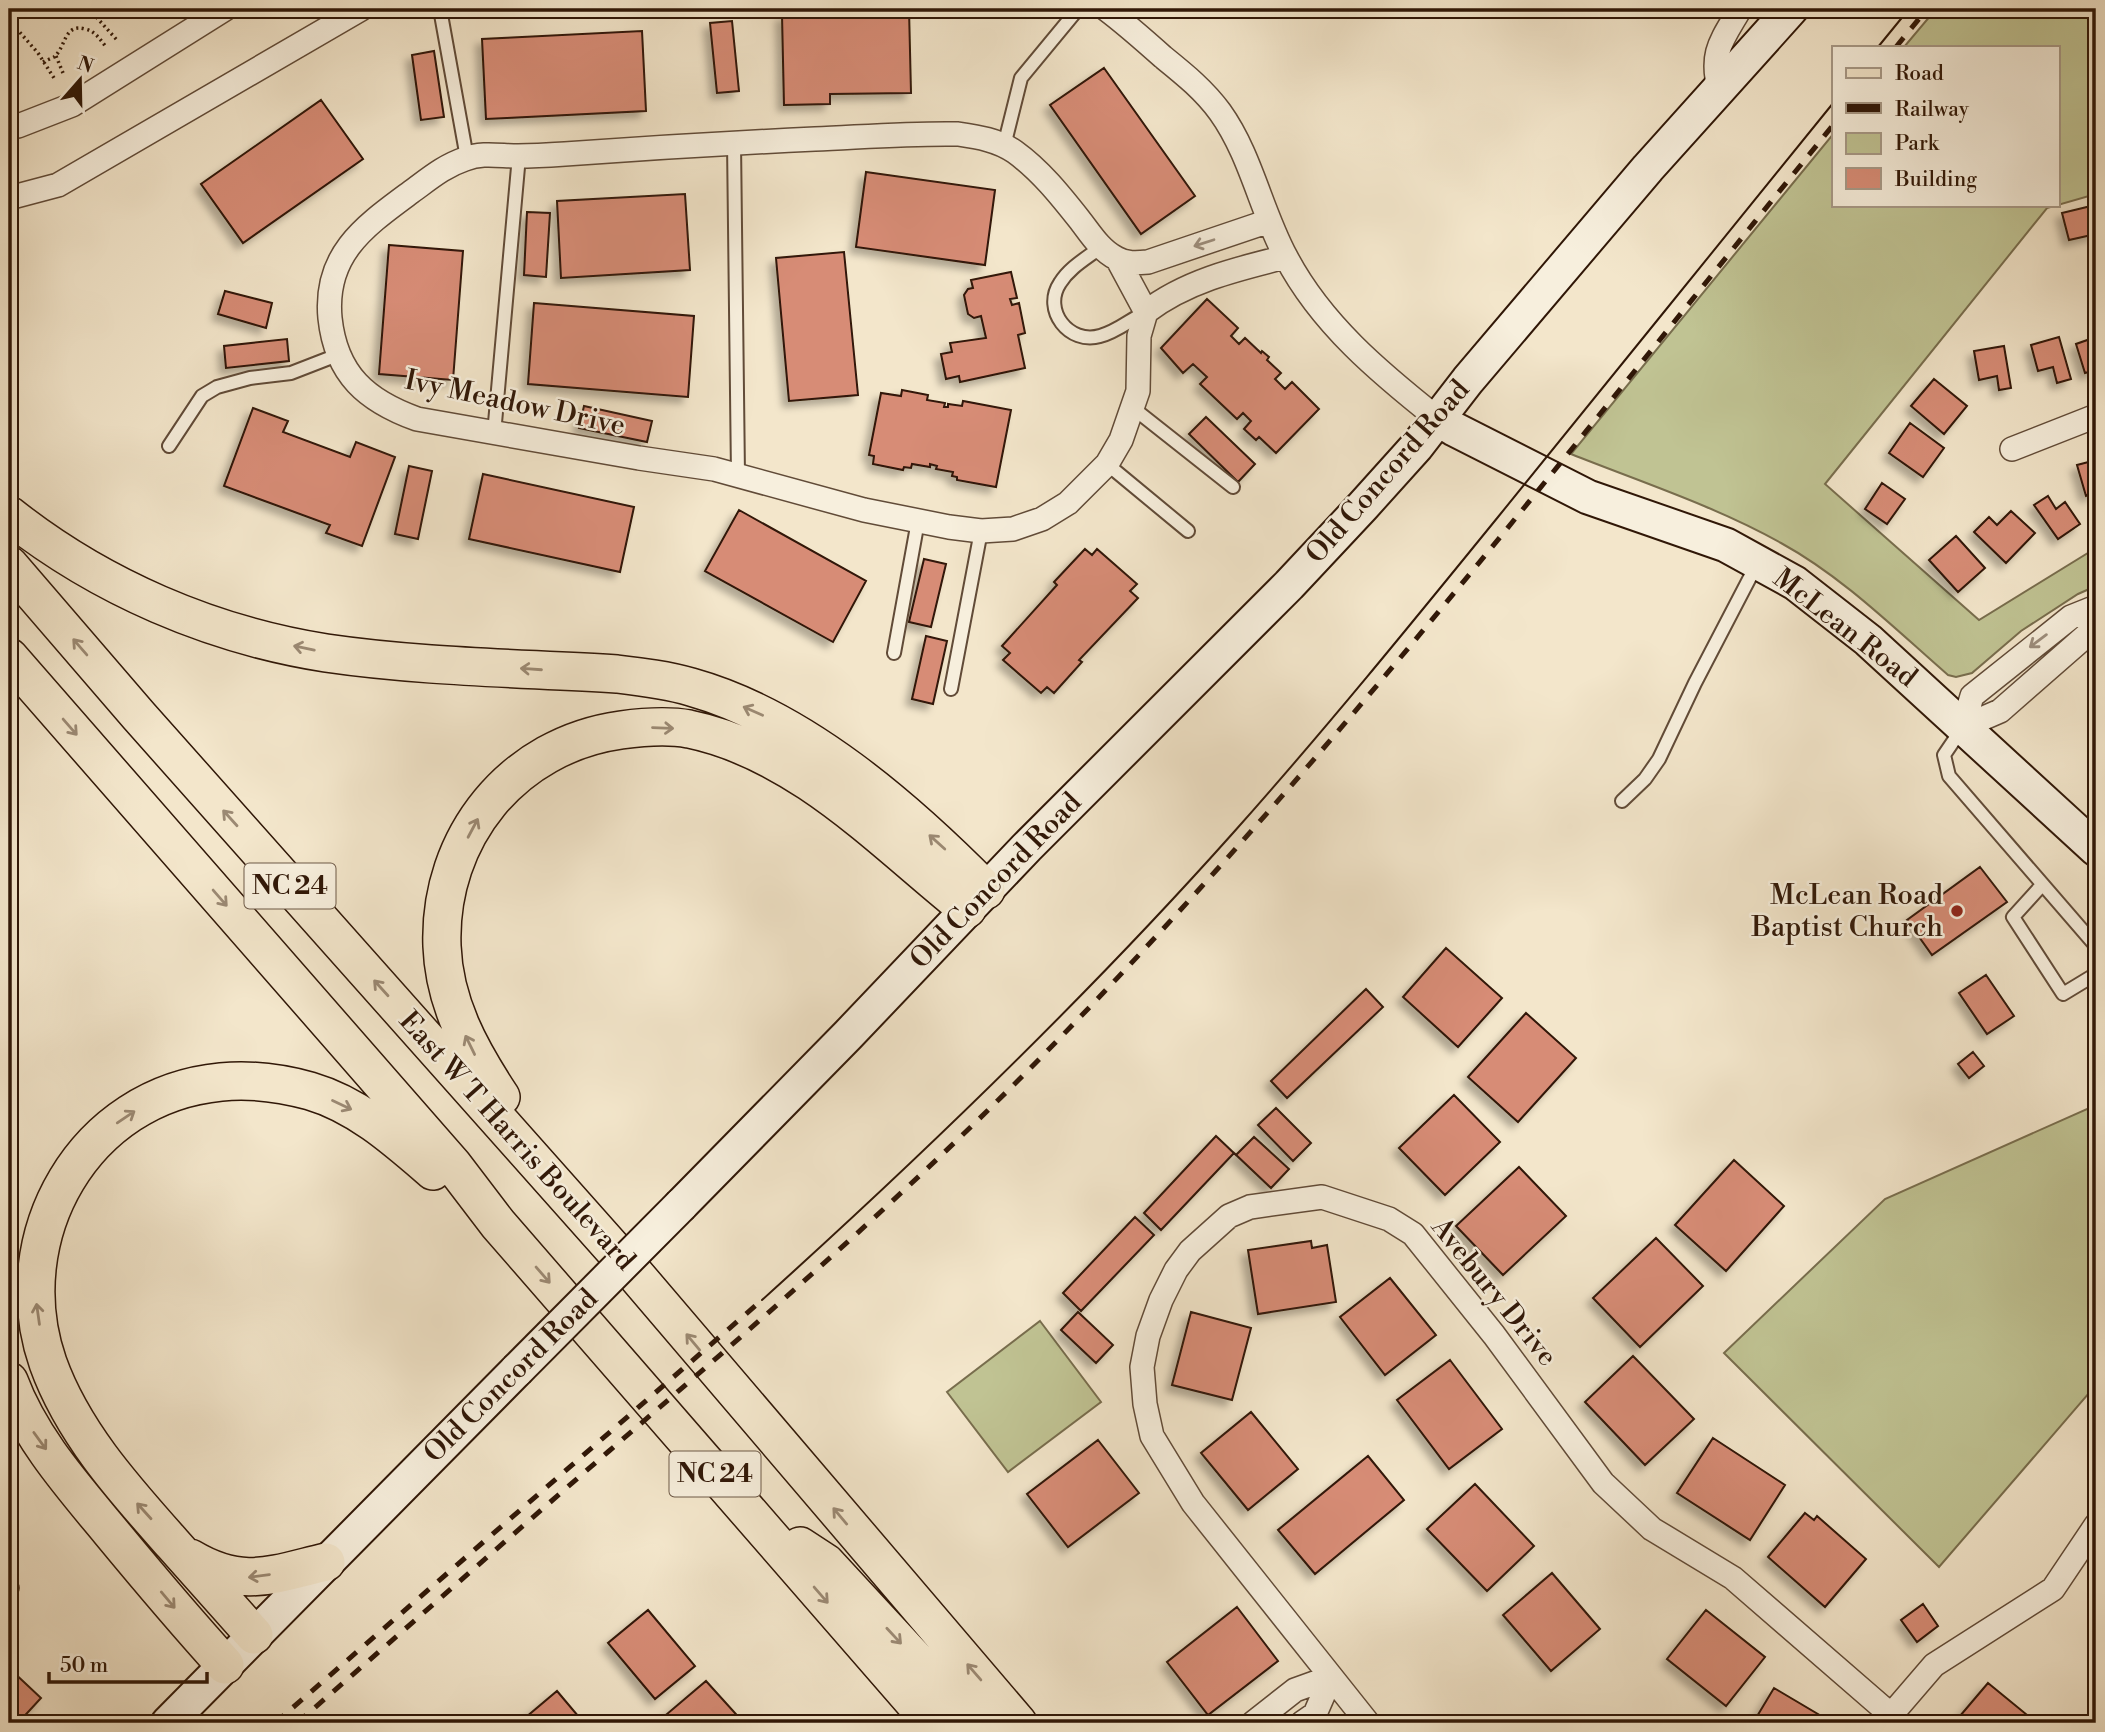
<svg xmlns="http://www.w3.org/2000/svg" width="2105" height="1732" font-family="'Libre Bodoni',serif">
  <style>
    .green { fill: #c0c393; stroke: #786d4d; stroke-width: 2 }
    .lines { fill: none; stroke-linecap: round; stroke-linejoin: round }
    .stream { stroke: #707c72; stroke-width: 6 }
    .building { fill: #d78c76; stroke: #301707; stroke-width: 2; filter: url(#shadow) }
    .lane-casing { stroke: #614b38; stroke-width: 16 }
    .street-casing { stroke: #614b38; stroke-width: 26 }
    .secondary-casing { stroke: #301707; stroke-width: 37 }
    .primary-casing { stroke: #301707; stroke-width: 40 }
    .path { stroke: #301707; stroke-width: 3.5; stroke-dasharray: 2 3.5; stroke-linecap: butt }
    .lane { stroke: #f7efdd; stroke-width: 12 }
    .street { stroke: #f7efdd; stroke-width: 23 }
    .secondary { stroke: #f7efdd; stroke-width: 33 }
    .primary { stroke: #f3e6cb; stroke-width: 37 }
    .tram { stroke: #301707; stroke-width: 2 }
    .rail { stroke: #301707; stroke-width: 5; stroke-dasharray: 12 12; stroke-linecap: butt }
    .secondary-bridge-casing { stroke: #301707; stroke-width: 37; stroke-linecap: butt }
    .secondary-bridge { stroke: #f7efdd; stroke-width: 33 }
    .oneway { stroke: #9d8e7d }
    .oneway2 { stroke: #9b8973 }
    .poi-dot { fill: #8f2418; stroke: #f7efdd; stroke-width: 2.5 }
    .labels { text-anchor: middle; dominant-baseline: central; stroke-width: 5; stroke-linejoin: round; paint-order: stroke }
    .shield { fill: #f7efdd; stroke: #6c5847; stroke-width: 2 }
    .shield-label { font-size: 26px; font-weight: bold; fill: #301707 }
    .street-label { font-size: 28px; fill: #301707; stroke: #f7efdd }
    .poi-label { font-size: 28px; fill: #301707; stroke: #f7efdd; text-anchor: end }
  </style>
  <defs>
    <filter id="shadow"><feDropShadow dx="-6" dy="6" stdDeviation="3.5" flood-color="#0004"/></filter>
  </defs>
  <rect width="100%" height="100%" fill="#f3e6cb"/>
  <filter id="stains"><feTurbulence type="fractalNoise" baseFrequency=".00286" numOctaves="4"/><feColorMatrix values="0 0 0 0 .2 0 0 0 0 .09 0 0 0 0 .02 0 0 0 .5 -.17"/></filter>
  <radialGradient id="worn" r=".72"><stop offset=".6" stop-color="#630" stop-opacity="0"/><stop offset="1" stop-color="#630" stop-opacity=".3"/></radialGradient>
  <path class="green" d="M1936 9H2096V194L2047 208 1825 484 1979 620 2096 548V586L2078 594 2021 631 1972 673 1956 677 1948 675C1895 629 1843 577 1781 543 1715 506 1641 482 1571 454L1834 133V205H2058V47H1904Z
    M2096 1105V1385L1939 1567 1724 1353 1885 1199Z
    M1040 1321 1101 1402 1008 1472 947 1392Z"/>
  <g class="lines">
    <path class="stream" d="M1406 9H1411"/>
  </g>
  <path class="building" d="M872 9H909L911 93 830 94V104L784 105 782 15 872 13Z
    M732 21 739 91 717 93 710 23Z
    M642 31 646 111 486 119 482 39Z
    M434 51 444 117 421 120 412 55Z
    M1104 68 1195 196 1141 234 1050 105Z
    M321 100 363 159 243 243 201 184Z
    M866 172 995 190 985 265 856 247Z
    M685 194 690 270 561 278 557 201Z
    M2091 206 2096 234 2069 240 2062 213Z
    M527 212 550 213 546 277 524 275Z
    M389 245 463 251 453 380 379 374Z
    M844 252 858 395 789 401 776 258Z
    M1011 272 1017 298 1010 299 1012 305 1019 303 1025 333 1018 335 1025 368 960 382 959 376 946 379 941 354 952 352 950 343 986 338 981 316 974 318 968 314 964 295 968 289 973 288 971 280Z
    M225 291 272 303 266 328 218 314Z
    M1207 299 1238 328 1231 336 1239 344 1245 338 1261 353 1262 351 1269 357 1267 360 1281 373 1275 379 1285 389 1292 382 1319 409 1276 453 1259 437 1256 440 1244 429 1251 421 1243 413 1237 419 1200 384 1207 377 1193 364 1183 373 1161 348Z
    M534 303 694 316 688 397 528 384Z
    M2059 337 2071 379 2057 383 2053 367 2038 371 2031 345Z
    M2096 337V370L2085 373 2076 344Z
    M287 339 289 361 226 368 224 346Z
    M2004 346 2011 388 1999 390 1997 376 1979 380 1974 351Z
    M1934 379 1967 406 1944 434 1911 406Z
    M902 390 928 395 927 400 945 403 944 407H948V404L962 406 963 401 1011 410 996 487 957 480V477L952 476 953 472 936 469 937 466 930 464V467L912 464 911 468 904 467 903 470 873 464 874 456 869 455 881 393 901 396Z
    M584 406 652 421 647 442 579 428Z
    M253 408 288 421 283 432 350 457 356 442 395 457 362 546 326 533 330 525 224 486Z
    M1206 417 1255 464 1238 482 1189 434Z
    M1910 423 1944 448 1923 477 1889 453Z
    M2096 460V492L2086 496 2077 465Z
    M409 466 432 471 418 539 395 534Z
    M483 474 634 507 620 572 469 539Z
    M1882 483 1905 499 1887 524 1865 509Z
    M2048 496 2056 509 2065 502 2080 524 2058 539 2034 505Z
    M739 510 866 581 833 642 705 571Z
    M2011 511 2035 533 2006 563 1974 532 1989 517 1997 525Z
    M1956 536 1985 568 1958 592 1929 560Z
    M1085 549 1092 555 1097 549 1137 584 1130 591 1138 598 1079 660 1082 662 1054 693 1047 687 1041 693 1003 660 1010 653 1002 646 1057 585 1054 582Z
    M924 559 946 564 931 627 909 622Z
    M926 636 947 641 933 704 912 699Z
    M1980 867 2007 902 1932 955 1907 920Z
    M1446 948 1502 998 1458 1047 1403 997Z
    M1986 975 2014 1016 1987 1034 1959 993Z
    M1366 989 1383 1007 1287 1098 1271 1081Z
    M1526 1013 1576 1058 1518 1122 1468 1077Z
    M1973 1052 1984 1066 1969 1078 1958 1064Z
    M1454 1095 1500 1142 1445 1195 1399 1148Z
    M1276 1108 1311 1143 1293 1161 1258 1125Z
    M1216 1136 1236 1155 1254 1137 1289 1169 1271 1188 1234 1153 1161 1230 1144 1213Z
    M1734 1160 1784 1206 1726 1271 1675 1225Z
    M1519 1167 1566 1216 1503 1275 1456 1226Z
    M1135 1217 1154 1235 1081 1311 1063 1293Z
    M1656 1238 1703 1286 1640 1347 1593 1298Z
    M1311 1241 1312 1248 1327 1245 1336 1302 1258 1314 1248 1250Z
    M1390 1278 1436 1335 1385 1375 1340 1317Z
    M1078 1312 1113 1345 1096 1363 1061 1330Z
    M1191 1312 1251 1328 1232 1400 1172 1385Z
    M1633 1356 1694 1419 1645 1465 1585 1402Z
    M1450 1360 1502 1429 1449 1469 1397 1400Z
    M1251 1412 1298 1469 1248 1510 1201 1453Z
    M1713 1438 1785 1485 1750 1540 1677 1493Z
    M1098 1440 1139 1493 1068 1547 1027 1494Z
    M1368 1456 1404 1500 1315 1574 1278 1530Z
    M1475 1484 1534 1546 1487 1591 1427 1529Z
    M1805 1513 1814 1520 1817 1516 1866 1559 1825 1607 1768 1557Z
    M1552 1573 1600 1629 1551 1671 1503 1615Z
    M1923 1604 1938 1626 1917 1642 1901 1620Z
    M1237 1607 1278 1661 1208 1715 1167 1662Z
    M648 1610 695 1666 655 1699 608 1643Z
    M1706 1610 1765 1657 1726 1706 1667 1659Z
    M9 1668 41 1698 18 1723H9Z
    M706 1681 744 1723H675L667 1714Z
    M1988 1683 2032 1719 2028 1723H1954Z
    M1774 1688 1833 1723H1753Z
    M557 1691 584 1723H519Z"/>
  <g class="lines">
    <g class="lane-casing">
      <path id="lane" d="M440 9 467 158
        M734 143 738 475
        M1004 146 1021 78 1078 9
        M1101 247C1087 258 1070 267 1060 283 1042 310 1069 345 1100 336 1116 332 1130 320 1144 313
        M1133 408 1233 487
        M494 434 519 156
        M169 446 202 396 217 387 250 378 291 373 340 354
        M1107 464 1188 531
        M894 653 918 521
        M951 689 981 531
        M1963 727 1944 755 1949 776 2096 946
        M1622 801 1645 779 1659 759 1695 683 1758 562
        M2042 885 2013 917 2063 994 2096 974
        M9 1591 12 1588"/>
    </g>
    <g class="street-casing">
      <path id="street" d="M1106 9C1126 24 1144 40 1163 57 1184 74 1204 90 1220 112 1251 155 1261 211 1286 257 1321 324 1380 373 1438 419
        M1720 91C1709 53 1722 40 1740 9
        M9 126H18L72 105 225 9
        M9 198 58 185 361 9
        M1269 221 1148 262C1137 263 1126 264 1116 258 1100 250 1090 233 1079 219 1060 195 1040 170 1015 152 998 140 978 137 958 134 910 133 862 137 815 139 732 143 649 148 565 154 550 155 534 156 518 156 500 156 482 152 465 159 444 166 429 179 411 192 365 226 324 254 330 318 336 375 367 401 417 419L639 458 714 469 864 510 949 527 981 531 1013 529 1042 519 1068 503 1107 464 1121 440 1138 391 1139 336 1146 312C1186 281 1237 269 1285 257
        M1118 260 1146 312
        M2012 449 2096 416
        M1963 727 1972 696 2071 617 2096 607
        M1963 727 2000 711 2096 627
        M1891 1715 1934 1665 2053 1589 2096 1525
        M1253 1723 1295 1690 1331 1677
        M1302 1723 1315 1714 1331 1677
        M1368 1723 1193 1503 1152 1436 1145 1404 1142 1367 1148 1336 1161 1300 1176 1270 1190 1251 1229 1216 1250 1207 1322 1197 1389 1219 1413 1234 1494 1335 1603 1483 1652 1529 1733 1578 1891 1715 1887 1723"/>
    </g>
    <g class="secondary-casing">
      <path id="secondary" d="M1438 419 1454 429 1588 497 1726 545 1795 583 1868 640 2096 849
        M681 1205 848 1035 1027 847 1289 585 1363 506 1417 446 1468 380 1648 168 1791 9
        M168 1723 517 1370"/>
    </g>
    <g class="primary-casing">
      <path id="primary" d="M9 515C100 587 211 635 326 653 422 667 520 668 617 674 642 677 667 680 691 687 802 718 906 809 986 890
        M9 565 139 716 629 1267 1018 1723
        M9 657 453 1165 498 1224 932 1723
        M501 1097C470 1050 444 1003 442 946 438 837 513 745 621 730 643 727 667 725 689 729 800 752 882 841 967 909
        M9 1381C30 1438 72 1485 110 1531 148 1577 186 1622 225 1665
        M800 1546 826 1563 974 1723
        M190 1558C242 1589 271 1575 326 1562
        M254 1635C227 1605 200 1574 173 1544 125 1490 73 1433 48 1363 4 1236 84 1095 221 1082 251 1079 281 1083 310 1091 358 1105 396 1139 433 1171"/>
    </g>
    <path class="path" d="M89 9 117 40
      M9 20 38 53 54 78
      M56 56 63 73
      M43 62C45 61 52 58 54 57 66 47 64 23 85 29 95 31 100 39 106 47"/>
    <use href="#lane" class="lane"/>
    <use href="#street" class="street"/>
    <use href="#secondary" class="secondary"/>
    <use href="#primary" class="primary"/>
    <path class="tram" d="M1878 47 1909 9
      M762 1300C926 1152 1085 999 1233 833 1324 731 1411 624 1498 517 1610 379 1722 240 1834 102"/>
    <path class="rail" d="M1896 47 1927 9
      M275 1723 762 1300
      M297 1723C401 1633 504 1542 609 1451 761 1320 914 1188 1054 1044 1335 756 1580 436 1834 124"/>
    <g class="secondary-bridge-casing">
      <path id="secondary-bridge" d="M517 1370 681 1205"/>
    </g>
    <use href="#secondary-bridge" class="secondary-bridge"/>
  </g>
  <defs><path id="oneway-shaft" d="M-6 0H5M1.5-3L5.5 0L1.5 3" fill="none" stroke-width="1.6" stroke-linecap="round" stroke-linejoin="round" transform="scale(1.75)"/></defs>
  <g class="oneway">
    <use href="#oneway-shaft" transform="translate(1204 243) rotate(162)"/>
    <use href="#oneway-shaft" transform="translate(2038 641) rotate(143)"/>
  </g>
  <g class="oneway2">
    <use href="#oneway-shaft" transform="translate(80 647) rotate(-131)"/>
    <use href="#oneway-shaft" transform="translate(304 648) rotate(-168)"/>
    <use href="#oneway-shaft" transform="translate(531 669) rotate(-176)"/>
    <use href="#oneway-shaft" transform="translate(753 711) rotate(-156)"/>
    <use href="#oneway-shaft" transform="translate(70 727) rotate(49)"/>
    <use href="#oneway-shaft" transform="translate(663 728) rotate(2)"/>
    <use href="#oneway-shaft" transform="translate(230 818) rotate(-132)"/>
    <use href="#oneway-shaft" transform="translate(473 828) rotate(-62)"/>
    <use href="#oneway-shaft" transform="translate(937 842) rotate(-138)"/>
    <use href="#oneway-shaft" transform="translate(220 898) rotate(49)"/>
    <use href="#oneway-shaft" transform="translate(381 988) rotate(-132)"/>
    <use href="#oneway-shaft" transform="translate(470 1045) rotate(-116)"/>
    <use href="#oneway-shaft" transform="translate(342 1105) rotate(25)"/>
    <use href="#oneway-shaft" transform="translate(126 1117) rotate(-34)"/>
    <use href="#oneway-shaft" transform="translate(543 1275) rotate(49)"/>
    <use href="#oneway-shaft" transform="translate(38 1314) rotate(-98)"/>
    <use href="#oneway-shaft" transform="translate(693 1342) rotate(-130)"/>
    <use href="#oneway-shaft" transform="translate(40 1441) rotate(54)"/>
    <use href="#oneway-shaft" transform="translate(144 1511) rotate(-132)"/>
    <use href="#oneway-shaft" transform="translate(840 1516) rotate(-130)"/>
    <use href="#oneway-shaft" transform="translate(259 1576) rotate(172)"/>
    <use href="#oneway-shaft" transform="translate(821 1595) rotate(49)"/>
    <use href="#oneway-shaft" transform="translate(168 1600) rotate(50)"/>
    <use href="#oneway-shaft" transform="translate(894 1636) rotate(47)"/>
    <use href="#oneway-shaft" transform="translate(974 1672) rotate(-131)"/>
  </g>
  <circle class="poi-dot" cx="1957" cy="911" r="7"/>
  <g class="labels">
    <g class="shield">
      <rect x="244.5" y="863.5" width="91" height="45" rx="5"/>
      <rect x="669.5" y="1451.5" width="91" height="45" rx="5"/>
    </g>
    <g class="shield-label">
      <text x="290" y="886">NC 24</text>
      <text x="715" y="1474">NC 24</text>
    </g>
    <g class="street-label">
      <text transform="translate(515 403) rotate(12)">Ivy Meadow Drive</text>
      <text transform="translate(1388 472) rotate(-49)">Old Concord Road</text>
      <text transform="translate(1845 628) rotate(38)">McLean Road</text>
      <text transform="translate(996 881) rotate(-46)">Old Concord Road</text>
      <text transform="translate(517 1141) rotate(48)">East W T Harris Boulevard</text>
      <text transform="translate(1494 1292) rotate(51)">Avebury Drive</text>
      <text transform="translate(511 1376) rotate(-45)">Old Concord Road</text>
    </g>
    <g class="poi-label">
      <text x="1943" y="895">McLean Road<tspan x="1943" dy="32">Baptist Church</tspan></text>
    </g>
  </g>
  <rect width="2105" height="1732" fill="none" stroke="#f3e6cb" stroke-width="35"/>
  <rect x="10" y="10" width="2084" height="1711" fill="none" stroke="#301707" stroke-width="3.5"/>
  <rect x="18" y="18" width="2070" height="1697" fill="none" stroke="#301707" stroke-width="2"/>
  <rect x="1832" y="46" width="228" height="161" fill="#f7efdd" stroke="#a79987" stroke-width="2"/>
  <rect x="1846" y="68" width="35" height="10" fill="#f3e6cb" stroke="#a79987" stroke-width="2"/>
  <text x="1895" y="80" font-size="21" fill="#301707">Road</text>
  <rect x="1846" y="103" width="35" height="10" fill="#301707" stroke="#a79987" stroke-width="2"/>
  <text x="1895" y="116" font-size="21" fill="#301707">Railway</text>
  <rect x="1846" y="133" width="35" height="21" fill="#c0c393" stroke="#a79987" stroke-width="2"/>
  <text x="1895" y="150" font-size="21" fill="#301707">Park</text>
  <rect x="1846" y="168" width="35" height="21" fill="#d78c76" stroke="#a79987" stroke-width="2"/>
  <text x="1895" y="186" font-size="21" fill="#301707">Building</text>
  <g transform="translate(80 80) rotate(20)" stroke="#f7efdd" stroke-width="5" paint-order="stroke">
  <path d="M0-5L12 26L0 18L-12 26Z" fill="#301707"/>
  <text y="-10" font-size="19" font-weight="bold" text-anchor="middle" fill="#301707">N</text>
  </g>
  <path d="M49 1672v10h158v-10" fill="none" stroke="#301707" stroke-width="3.5"/>
  <text x="60" y="1672" font-size="21" fill="#301707" stroke="#f7efdd" stroke-width="5" paint-order="stroke">50 m</text>
  <rect width="100%" height="100%" filter="url(#stains)"/>
  <rect width="100%" height="100%" fill="url(#worn)"/>
</svg>
